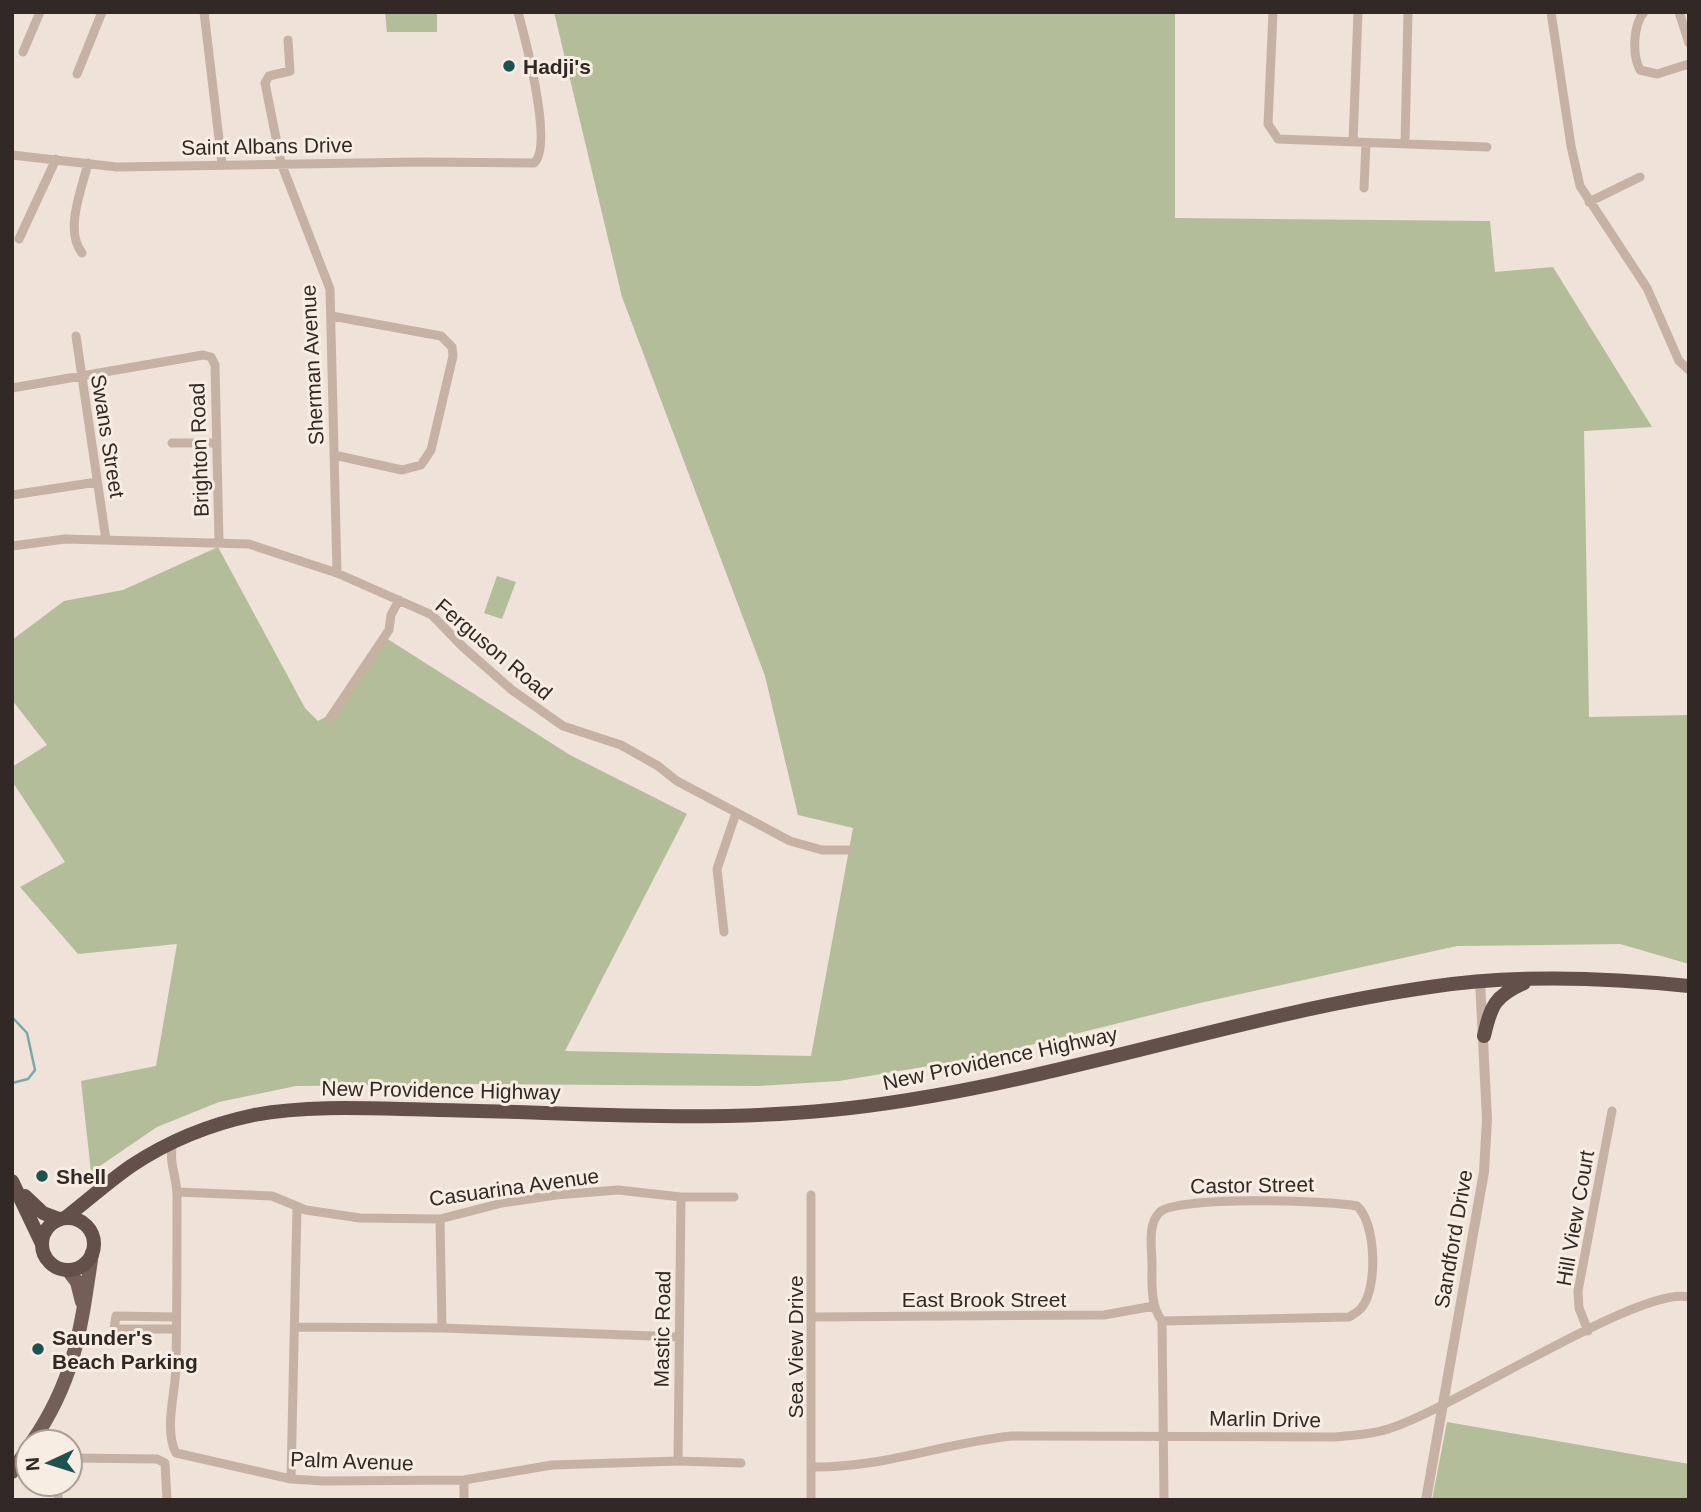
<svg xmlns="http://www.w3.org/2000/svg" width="1701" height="1512" font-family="Arial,sans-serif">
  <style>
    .green { fill: #b3bd99 }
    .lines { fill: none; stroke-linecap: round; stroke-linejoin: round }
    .stream { stroke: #78aaa9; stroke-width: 2.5 }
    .minor { stroke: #c6b2a5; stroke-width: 9 }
    .tertiary { stroke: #c6b2a5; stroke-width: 10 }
    .primary { stroke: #735f57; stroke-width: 14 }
    .trunk { stroke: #63504a; stroke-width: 14 }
    .poi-dot { fill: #1e5151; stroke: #f7ede3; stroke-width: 2.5 }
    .labels { text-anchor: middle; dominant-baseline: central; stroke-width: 6; stroke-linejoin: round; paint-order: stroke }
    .poi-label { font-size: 21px; font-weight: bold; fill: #322926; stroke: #f7ede3; text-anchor: start }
    .street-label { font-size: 21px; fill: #322926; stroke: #f7ede3 }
  </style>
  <rect width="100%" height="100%" fill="#efe2d8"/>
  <path class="green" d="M385 12H437V32H387Z
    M554 12H1175V218L1490 221 1495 272 1553 267 1652 427 1584 431 1589 717 1689 715V964L1620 944 1457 946 1200 1003 977 1058 839 1081 758 1086 486 1084 296 1086 219 1102 157 1127 91 1172 81 1081 156 1066 177 944 78 954 20 887 65 862 12 781V767L47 745 12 700V640L64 601 123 590 218 547 305 708 318 721 331 714 386 638 570 755 687 814 565 1051 811 1056 853 828 798 815 765 676 622 297Z
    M497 576 516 582 502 619 484 613Z
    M1447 1422 1689 1464V1500H1432Z"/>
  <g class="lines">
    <path class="stream" d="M12 1017 27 1033 35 1070 28 1079 12 1083"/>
    <path class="minor" d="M204 12 222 164
      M1273 12 1268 124 1278 139 1487 147
      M1551 12 1571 146 1580 186 1647 288 1679 361 1689 370
      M1644 12C1633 25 1632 55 1640 70L1657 74 1689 64
      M1679 12 1689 43
      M288 40 290 71 269 76 265 83 281 163 330 289 337 573
      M23 52 40 12
      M77 74 102 12
      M1353 142 1358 12
      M1405 144 1408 12
      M12 155 117 167 418 162 534 163C554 146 525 38 518 12
      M1364 188 1366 143
      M1589 202 1640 177
      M19 239 56 159
      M82 253C64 230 82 189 88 163
      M332 316 441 336 452 347 453 356 431 450 421 465 402 470 334 455
      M76 336 106 540
      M12 388 203 355 211 357 215 365 219 542
      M172 443H217
      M12 495 97 482
      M12 546 65 539 249 544 337 573 432 615 463 647 512 690 563 726 621 745 658 766 677 781 790 841 822 850H848
      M330 718 389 630 391 615 399 600
      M724 932 717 869 736 813
      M173 1143C168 1163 177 1176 177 1196 177 1252 177 1312 176 1368 175 1394 164 1430 176 1453L291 1479 323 1481 464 1480 552 1465 678 1461 741 1463
      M177 1192 272 1196 306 1210 360 1218 440 1219 502 1203 556 1195 618 1190 681 1197H734
      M440 1219 442 1328
      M813 1317 1104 1315 1154 1306
      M1162 1321 1349 1317C1353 1314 1359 1312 1362 1307 1378 1288 1376 1222 1357 1206 1329 1200 1176 1196 1160 1212 1147 1224 1152 1248 1152 1264 1152 1283 1150 1305 1162 1321L1164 1500
      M296 1327 442 1328 679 1337
      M174 1329H114L116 1316 175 1317
      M1588 1331 1579 1308 1578 1291 1612 1111
      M70 1458 157 1459 165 1463 167 1500
      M678 1461 681 1197
      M812 1467C883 1468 943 1443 1012 1436L1335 1437C1353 1435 1371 1435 1388 1429 1452 1410 1640 1285 1689 1297
      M291 1479 297 1207
      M464 1480V1500
      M58 1500V1484
      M811 1500V1195"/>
    <path class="tertiary" d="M1426 1500 1484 1172 1487 1119 1480 981"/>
    <path class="primary" d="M68 1270 77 1282 82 1302
      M32 1442C76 1378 81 1327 92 1253
      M12 1472 28 1448"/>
    <path class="trunk" d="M1484 1036C1491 1005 1495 996 1524 983
      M12 1181 42 1244
      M25 1196 43 1213 59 1219
      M42 1244a26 26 0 1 1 52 0a26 26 0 1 1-52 0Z
      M65 1218C87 1201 108 1182 131 1166 167 1142 211 1124 254 1115 313 1104 378 1109 438 1110 568 1112 701 1123 831 1110 1035 1090 1228 1016 1430 987 1515 974 1603 977 1689 986"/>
  </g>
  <g class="poi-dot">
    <circle cx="509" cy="66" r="7"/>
    <circle cx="42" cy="1176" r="7"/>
    <circle cx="38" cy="1349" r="7"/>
  </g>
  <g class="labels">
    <g class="poi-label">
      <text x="523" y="66">Hadji's</text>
      <text x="56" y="1176">Shell</text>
      <text x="52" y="1337">Saunder's<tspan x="52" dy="24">Beach Parking</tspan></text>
    </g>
    <g class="street-label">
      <text transform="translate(267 146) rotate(-1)">Saint Albans Drive</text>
      <text transform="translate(312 365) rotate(-93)">Sherman Avenue</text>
      <text transform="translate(108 436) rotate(81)">Swans Street</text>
      <text transform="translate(199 450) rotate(-92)">Brighton Road</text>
      <text transform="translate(494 649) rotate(40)">Ferguson Road</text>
      <text transform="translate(1000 1058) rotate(-12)">New Providence Highway</text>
      <text transform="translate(441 1090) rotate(1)">New Providence Highway</text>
      <text transform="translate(1252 1185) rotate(-1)">Castor Street</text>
      <text transform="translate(514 1187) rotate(-8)">Casuarina Avenue</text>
      <text transform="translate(1575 1218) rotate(-80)">Hill View Court</text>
      <text transform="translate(1453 1239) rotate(-80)">Sandford Drive</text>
      <text x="984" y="1299">East Brook Street</text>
      <text transform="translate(662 1329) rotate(-89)">Mastic Road</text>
      <text transform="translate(795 1347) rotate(-90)">Sea View Drive</text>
      <text transform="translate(1265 1419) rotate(1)">Marlin Drive</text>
      <text transform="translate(352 1461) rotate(2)">Palm Avenue</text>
    </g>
  </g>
  <rect width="1701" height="1512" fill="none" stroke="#322926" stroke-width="28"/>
  <g transform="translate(49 1463) rotate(266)"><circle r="33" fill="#f7ede3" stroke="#a89f97" stroke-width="2"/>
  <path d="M0-5L12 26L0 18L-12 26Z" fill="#1e5151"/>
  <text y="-10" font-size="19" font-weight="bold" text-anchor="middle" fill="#322926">N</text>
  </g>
</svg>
